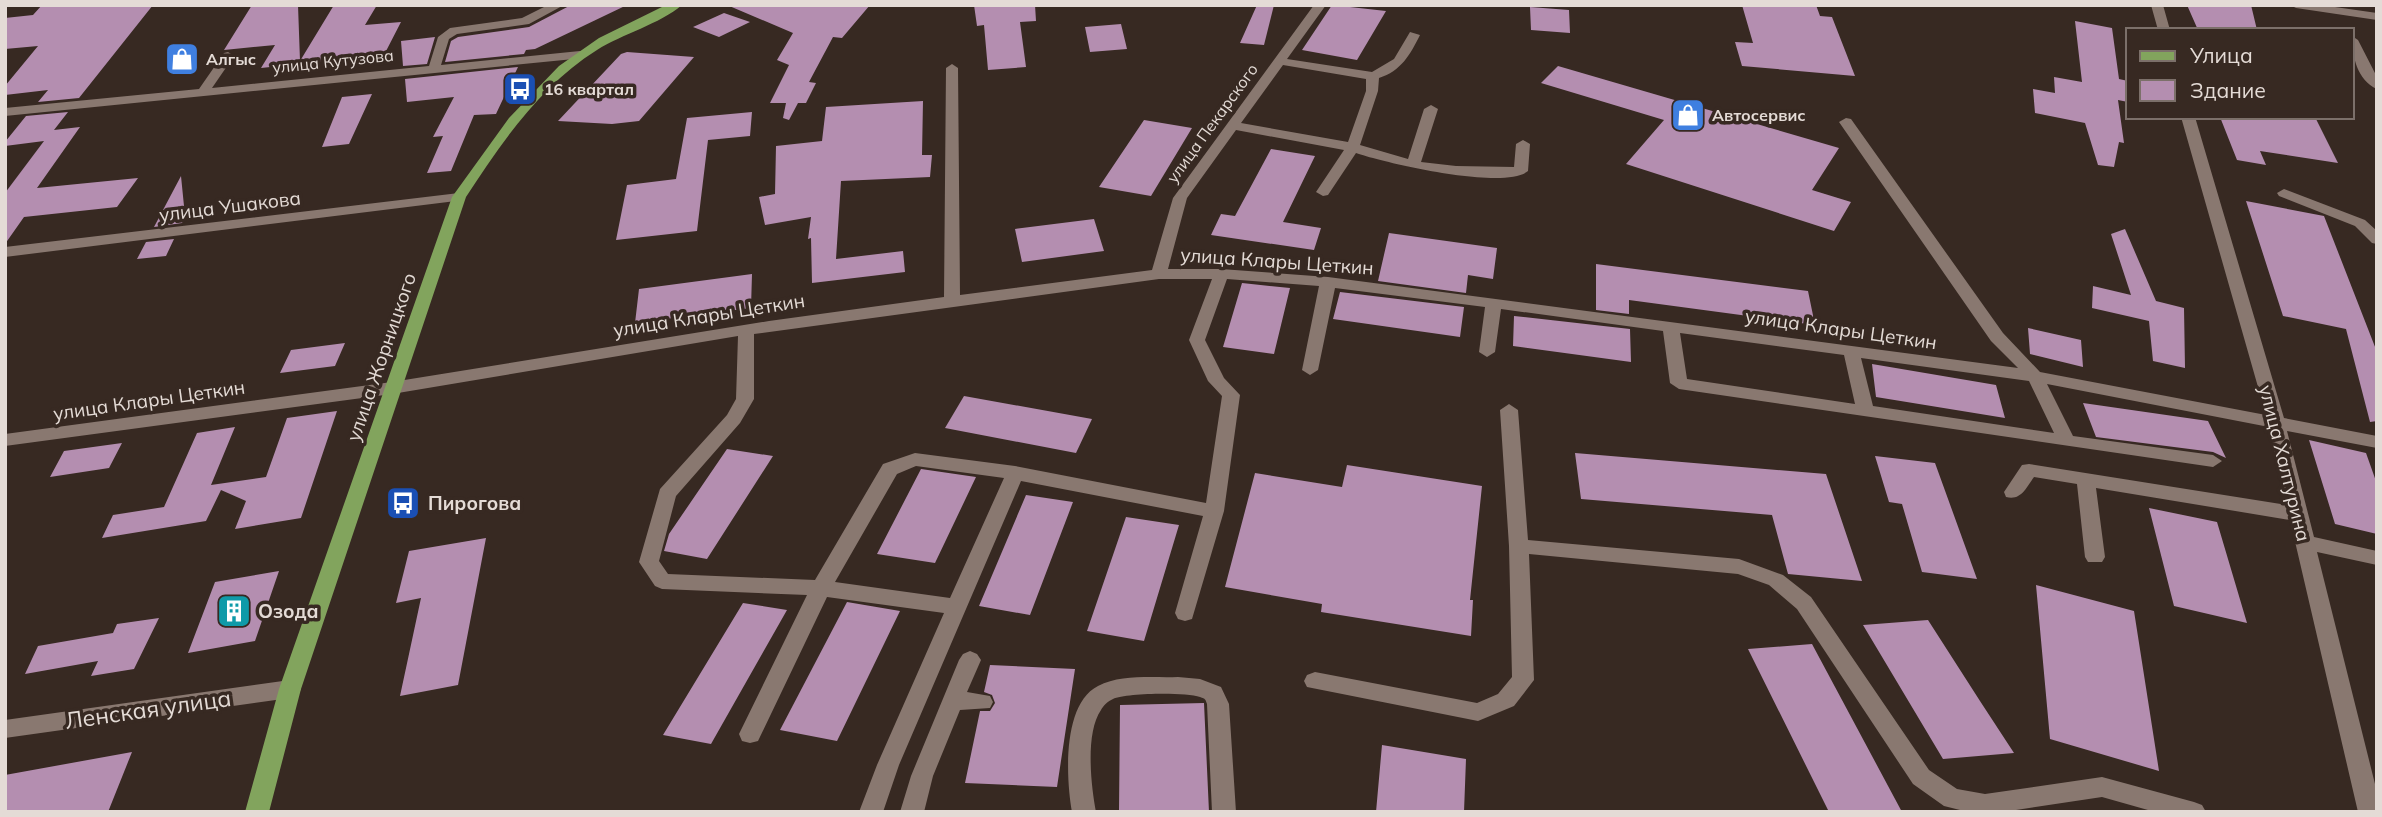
<svg xmlns="http://www.w3.org/2000/svg" width="2382" height="817" font-family="Mulish,sans-serif">
  <style>
    .building { fill: #b48eb0 }
    .lines { fill: none; stroke-linecap: round; stroke-linejoin: round }
    .minor { fill: #897870; fill-rule: evenodd }
    .major { fill: #82a45d; fill-rule: evenodd }
    .labels { text-anchor: middle; dominant-baseline: central; stroke-width: 7; stroke-linejoin: round; paint-order: stroke }
    .far-poi-label { font-size: 16px; font-weight: bold; fill: #e4dbd6; stroke: #372922; text-anchor: start }
    .far-street-label { font-size: 16px; fill: #e4dbd6; stroke: #372922 }
    .street-label { font-size: 19px; fill: #e4dbd6; stroke: #372922 }
    .poi-label { font-size: 19px; font-weight: bold; fill: #e4dbd6; stroke: #372922; text-anchor: start }
    .near-street-label { font-size: 23px; fill: #e4dbd6; stroke: #372922 }
  </style>
  <rect width="100%" height="100%" fill="#372922"/>
  <path class="building" d="M42 5H153L79 98 38 102 48 90 5 95V86L38 46 5 49V18L33 15Z
    M252 5H298L300 61 334 5H377L365 25 401 22 384 55 261 68 275 45 224 50Z
    M571 5H627L535 49 526 50 524 54 445 62 451 41 458 37 529 27Z
    M727 5H870L842 38 833 37 809 82 816 83 806 103H798L789 120 783 118 786 103H770L789 65 777 60 793 33Z
    M974 5H1035L1036 21 1020 22 1026 67 988 70 984 25 977 26Z
    M1257 5H1274L1264 45 1240 43Z
    M1332 5 1386 11 1357 60 1302 50Z
    M1742 5H1816L1820 16 1832 17 1855 76 1742 66 1735 42 1753 43Z
    M2187 5H2251L2257 30H2198Z
    M1530 7 1569 10 1570 33 1531 30Z
    M724 13 750 22 719 37 693 27Z
    M2075 21 2112 28 2119 79 2128 81V102L2118 100 2124 143 2119 142 2114 167 2098 165 2085 123 2035 113 2033 89 2055 93 2054 77 2082 82Z
    M1121 24 1127 49 1090 52 1085 27Z
    M435 37 427 64 403 66 401 41Z
    M627 52 694 57 639 121 612 124 558 121 621 54Z
    M1558 66 1839 148 1812 190 1851 202 1834 231 1626 164 1664 120 1541 83Z
    M518 67 496 114 474 115 451 171 427 173 443 136 433 137 454 97 407 102 405 79Z
    M372 94 349 144 322 147 342 97Z
    M923 101 922 155H932L930 177 841 181 836 259 903 251 905 272 812 283 811 238 808 239 811 217 765 225 759 197 775 194 776 146 822 141 826 107Z
    M68 112 54 130 80 127 37 188 138 178 117 207 24 217 5 244V193L44 141 5 146V142L26 116Z
    M752 112 750 136 708 140 697 231 616 240 627 185 676 179 687 118Z
    M2220 117H2315L2338 163 2260 151 2266 165 2237 160Z
    M1144 120 1192 128 1151 196 1099 187Z
    M1271 149 1315 156 1283 222 1321 228 1314 250 1211 235 1221 214 1235 216Z
    M181 176 185 216 182 223 154 227Z
    M2246 201 2324 216 2377 352V421L2370 422 2346 329 2283 316Z
    M1094 219 1104 251 1022 262 1015 229Z
    M2125 229 2156 301 2184 308 2185 368 2153 361 2149 321 2092 308 2093 286 2131 295 2111 234Z
    M1389 233 1497 248 1493 279 1468 275 1466 293 1378 281Z
    M174 239 166 256 137 259 146 242Z
    M1596 264 1808 291 1815 325 1629 300V314L1596 310Z
    M752 274 751 308 635 323 639 289Z
    M1242 283 1290 288 1274 354 1223 347Z
    M1340 292 1464 307 1460 337 1333 319Z
    M1514 316 1630 329 1631 362 1513 346Z
    M2028 328 2081 340 2083 367 2030 354Z
    M345 343 335 366 280 373 291 350Z
    M1872 364 1996 385 2005 418 1876 397Z
    M964 396 1092 419 1076 453 945 428Z
    M2083 403 2208 421 2226 458 2213 452 2096 437Z
    M337 411 301 518 235 529 246 501 221 490 206 521 102 538 113 515 164 507 197 433 235 427 211 485 266 477 287 418Z
    M2309 440 2366 453 2377 484V534L2335 524Z
    M122 443 109 468 50 477 64 451Z
    M727 449 773 456 707 559 664 551 669 534Z
    M1575 453 1826 474 1862 581 1788 574 1772 515 1581 499Z
    M1875 456 1935 463 1977 579 1922 572 1902 504 1889 502Z
    M1347 465 1482 486 1470 600H1473L1471 636 1321 612 1322 604 1225 587 1255 473 1342 487Z
    M921 469 976 477 935 563 877 554Z
    M1026 495 1073 502 1030 615 979 606Z
    M2149 508 2217 522 2247 623 2174 606Z
    M1126 517 1179 525 1144 641 1087 631Z
    M486 538 458 685 400 696 421 598 396 603 409 551Z
    M279 571 255 641 188 653 215 582Z
    M2036 585 2134 611 2159 771 2050 739Z
    M847 602 900 611 837 741 780 730Z
    M743 603 787 610 711 744 663 735Z
    M159 618 134 669 91 676 98 661 25 674 38 646 113 633 117 624Z
    M1928 620 1980 701 2014 753 1943 759 1863 625Z
    M1812 644 1902 812H1829L1748 649Z
    M990 665 1075 669 1057 787 965 783 980 711H990L995 703 992 695 984 692Z
    M1204 703 1209 812H1119L1120 705Z
    M1382 745 1466 759 1464 812H1376Z
    M132 752 108 812H5V775Z"/>
  <g class="lines">
    <path class="minor" d="M548 5H564L529 24 457 34 449 39 441 65 580 51 584 52V58L5 116V108L199 89 224 53 228 52 234 56 212 88 429 66 438 37 450 28 522 18Z
      M1314 5H1326L1287 59 1372 72 1394 59 1410 32 1420 35C1410 55 1401 71 1379 78L1378 91 1360 145 1408 159 1424 109 1431 105 1438 109 1421 162 1456 166 1514 167 1516 144 1523 140 1530 144 1528 171C1505 191 1385 163 1356 153L1328 195 1323 196 1316 192 1344 150 1236 130 1187 198 1168 269H1221L1328 277 2018 368 1991 341 1839 122 1846 118 1851 119 2003 333 2040 372 2266 415 2181 117H2195L2284 418 2377 436V448L2287 431 2314 537 2377 551V565L2317 552 2377 792V812H2358L2290 520 2096 488 2105 557 2102 562H2088L2085 557 2077 484 2034 477C2026 488 2021 501 2006 497L2004 492 2022 465 2029 464 2287 505 2269 427 2047 384 2073 436 2213 455 2222 461 2213 467 1679 389 1670 383 1663 331 1501 309 1495 352 1487 357 1479 352 1485 307 1335 288 1318 370 1310 375 1302 370 1319 286 1227 279 1205 340 1224 378 1240 395 1224 511 1192 619 1185 621 1178 619 1175 613 1203 516 1021 481 899 765 883 812H859L877 765 944 613 827 597 758 741 750 743 742 741 739 734 807 595 662 589 655 586 639 562 660 489 727 415 736 399 738 336 392 394 5 446V434L392 382 769 321 944 297 946 68 952 64 958 68 960 295 1152 270 1173 198ZM1283 65 1366 79V91L1348 142 1241 123ZM1159 279H1212L1189 340 1208 381 1222 396 1206 503 1015 466 915 453 883 464 815 580 668 574 659 561 676 496 740 423 754 399V334ZM1680 333 1844 355 1855 404 1687 379ZM1861 358 2029 381 2054 433 1873 406ZM916 466 1004 478 950 598 835 582 897 474Z
      M2151 5H2163L2170 30H2158Z
      M2290 5H2321L2377 13V20L2296 8Z
      M2352 36 2358 40 2377 77V89C2357 80 2352 56 2352 36Z
      M2284 189 2365 220 2377 231V244L2372 243 2355 226 2279 196 2277 193Z
      M459 193 464 194V200L5 257V247Z
      M1509 404 1518 410 1528 540 1739 559 1783 575 1811 597 1929 770 1957 789 1985 794 2102 777 2194 802 2202 805 2206 812H2155L2102 797 2003 812H1968L1944 806 1913 784 1797 609 1769 585 1738 574 1529 554 1534 680 1514 706 1478 721 1307 687 1304 681 1307 675 1315 672 1477 703 1498 694 1512 677 1509 546 1500 410Z
      M970 651 977 654 981 660 967 692 990 696 993 702 990 708 960 710 933 776 924 812H900L911 776 959 660 963 654Z
      M1178 677 1200 679 1221 687 1229 704 1236 812H1212L1207 704C1205 699 1206 699 1200 697 1185 692 1126 693 1113 699 1108 701 1103 706 1101 710 1085 733 1091 786 1096 812H1072C1066 779 1062 704 1098 686 1121 674 1152 678 1178 677Z
      M290 680 298 683 301 689 298 695 290 698 5 738V720Z"/>
    <path class="major" d="M666 5H682C660 24 622 34 597 50 541 85 501 143 466 197L301 689 269 812H245L279 689 452 197 509 118 559 66 599 38Z"/>
  </g>
  <defs>
    <g id="shop-square" transform="scale(1.75)"><rect x="-9" y="-9" width="18" height="18" rx="4" fill="#3f7fe0" stroke="#372922"/><path d="M-5-2.5h2.3a2.7 3.5 0 0 1 5.4 0H5L5.5 6h-11ZM-1.5-2.5h3a1.5 2.3 0 0 0-3 0Z" fill="#fff"/></g>
    <g id="bus-square" transform="scale(1.75)"><rect x="-9" y="-9" width="18" height="18" rx="4" fill="#1a4fb4" stroke="#372922"/><path d="M-5-6H5V4H4V6H2V4H-2V6H-4V4H-5ZM-3.5-4V0h7V-4ZM-3.5 1.2v1.5H-2V1.2ZM2 1.2v1.5H3.5V1.2Z" fill="#fff"/></g>
    <g id="building-square" transform="scale(1.75)"><rect x="-9" y="-9" width="18" height="18" rx="4" fill="#0f9aa8" stroke="#372922"/><path d="M-4-6H4V6H1V3H-1V6H-4ZM-2.5-4.3h1.7v1.8h-1.7ZM.8-4.3h1.7v1.8H.8ZM-2.5-1h1.7V.8h-1.7ZM.8-1h1.7V.8H.8Z" fill="#fff"/></g>
  </defs>
  <g fill-rule="evenodd">
    <use href="#shop-square" x="182" y="59"/>
    <use href="#bus-square" x="520" y="89"/>
    <use href="#shop-square" x="1688" y="115"/>
    <use href="#bus-square" x="403" y="503"/>
    <use href="#building-square" x="234" y="611"/>
  </g>
  <g class="labels">
    <g class="far-poi-label">
      <text x="206" y="59">Алгыс</text>
      <text x="544" y="89">16 квартал</text>
      <text x="1712" y="115">Автосервис</text>
    </g>
    <g class="far-street-label">
      <text transform="translate(333 61) rotate(-6)">улица Кутузова</text>
      <text transform="translate(1212 123) rotate(-54)">улица Пекарского</text>
    </g>
    <g class="street-label">
      <text transform="translate(230 206) rotate(-7)">улица Ушакова</text>
      <text transform="translate(1277 261) rotate(4)">улица Клары Цеткин</text>
      <text transform="translate(709 315) rotate(-9)">улица Клары Цеткин</text>
      <text transform="translate(1841 329) rotate(8)">улица Клары Цеткин</text>
      <text transform="translate(381 357) rotate(-71)">улица Жорницкого</text>
      <text transform="translate(149 400) rotate(-8)">улица Клары Цеткин</text>
      <text transform="translate(2285 463) rotate(76)">улица Халтурина</text>
    </g>
    <g class="poi-label">
      <text x="428" y="503">Пирогова</text>
      <text x="258" y="611">Озода</text>
    </g>
    <g class="near-street-label">
      <text transform="translate(148 709) rotate(-8)">Ленская улица</text>
    </g>
  </g>
  <rect width="2382" height="817" fill="none" stroke="#e4dbd6" stroke-width="14"/>
  <rect x="2126" y="28" width="228" height="91" fill="#372922" stroke="#7c706a" stroke-width="2"/>
  <rect x="2140" y="51" width="35" height="10" fill="#82a45d" stroke="#7c706a" stroke-width="2"/>
  <text x="2190" y="63" font-size="21" fill="#e4dbd6">Улица</text>
  <rect x="2140" y="80" width="35" height="21" fill="#b48eb0" stroke="#7c706a" stroke-width="2"/>
  <text x="2190" y="98" font-size="21" fill="#e4dbd6">Здание</text>
</svg>
